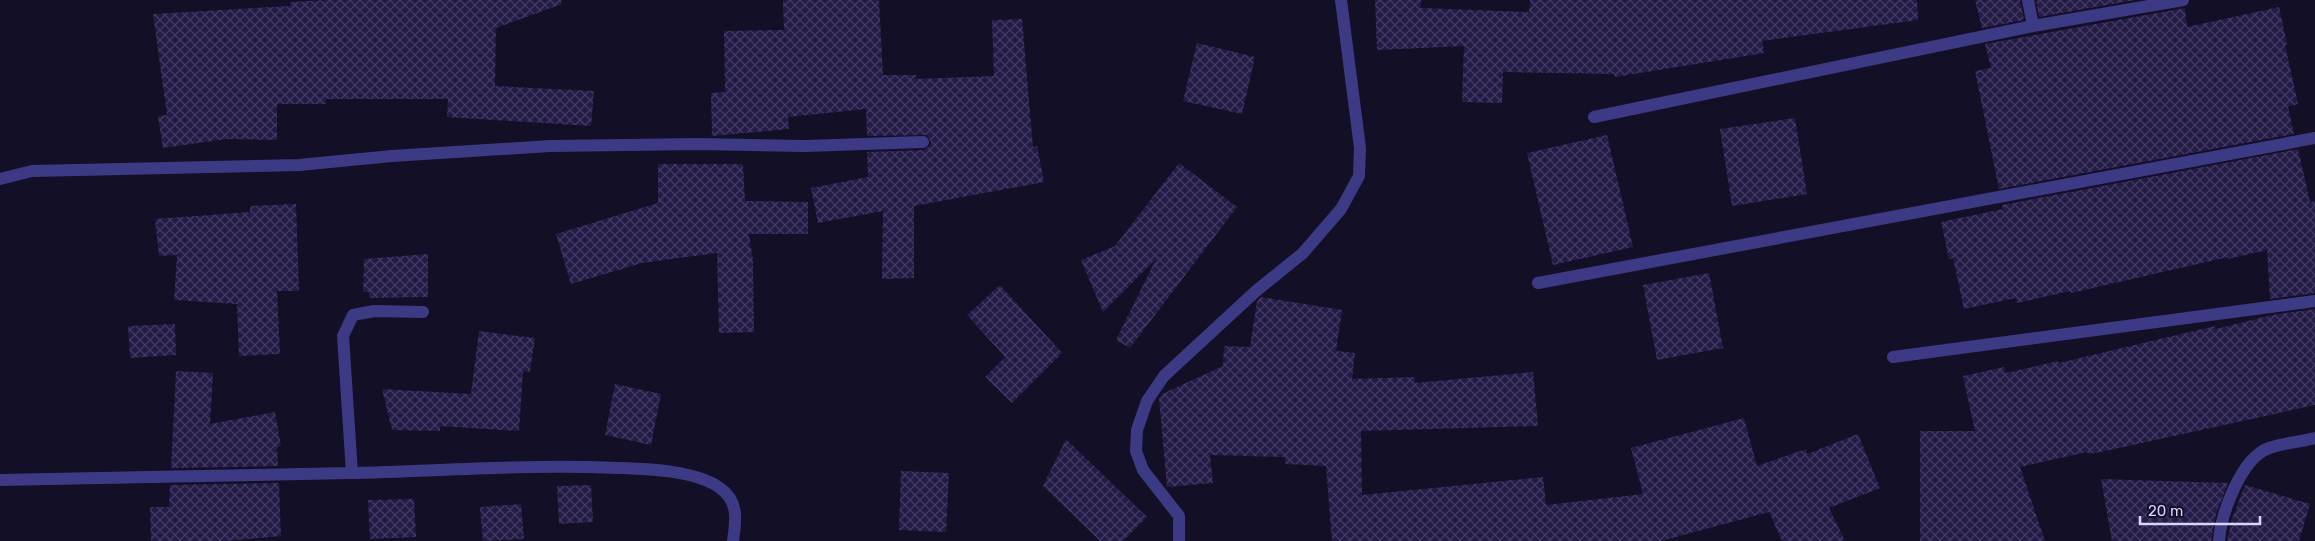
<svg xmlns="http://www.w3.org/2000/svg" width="2315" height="541" font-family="Rubik,sans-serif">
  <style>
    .building { fill: url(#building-cross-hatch) }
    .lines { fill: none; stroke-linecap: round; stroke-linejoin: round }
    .minor { stroke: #3d3a85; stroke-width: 12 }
  </style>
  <defs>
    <pattern id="building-cross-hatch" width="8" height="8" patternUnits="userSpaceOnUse" patternTransform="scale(1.25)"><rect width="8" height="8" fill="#241b47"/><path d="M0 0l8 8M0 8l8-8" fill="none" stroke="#433b63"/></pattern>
  </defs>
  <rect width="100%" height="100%" fill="#130f26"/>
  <path class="building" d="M328 0H561L562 4 496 28 495 86 594 91 591 126 447 117 448 99H326V104H277V140L226 139 163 148 158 116 167 115 153 14 290 6V2Z
    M783 0H879L883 75H916V79L994 76 992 20 1022 19 1033 147 1037 146 1044 182 914 206V278L882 279 883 211 818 223 811 188 868 177 867 152 924 150 930 146 931 142 927 135 867 136 866 109 788 117 789 129 712 136 711 93 725 92 724 31 784 30Z
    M1375 0H1421V8L1529 12 1530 0H1917L1918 20 1762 41 1764 53 1615 77 1614 74 1503 72 1502 103 1462 102 1464 46 1377 50Z
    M1975 0H2020L2024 20 1982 28Z
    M2036 0H2135L2039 17Z
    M2279 7 2287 44 2285 45 2298 104 2288 107 2294 134 1999 189 1975 71 1991 68 1985 44 2185 8 2187 27Z
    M1197 43 1255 57 1242 114 1183 101Z
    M1795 118 1807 194 1732 206 1720 129Z
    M1607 135 1633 247 1553 265 1527 153Z
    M2298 149 2310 202 2315 201V293L2270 299 2267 250 2228 259V257L2071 293 2070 291 2017 303 2016 298 1964 309 1953 258 1949 259 1941 222 2003 209 2002 205Z
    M1179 163 1237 207 1130 348 1116 340 1156 259 1103 312 1081 260 1115 246Z
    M658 164H743L745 201 808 202V234H749L753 261 754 332 719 333 717 253 642 263 571 284 556 234 658 203Z
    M296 204 299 291H277L280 354 239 356 237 304 174 300 177 255 159 256 155 219 250 212V206Z
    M428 254V297L369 298V292H363L364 259Z
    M1709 273 1723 348 1657 360 1643 285Z
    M1000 285 1062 353 1012 403 985 377 1005 357 967 315Z
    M1261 297 1342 310 1336 351 1355 353 1352 379 1415 377V383L1533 372 1538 426 1361 431 1362 495 1543 477 1546 505 1643 494 1631 448 1744 418 1757 466 1806 449 1807 454 1858 434 1880 488 1829 508 1845 541H1782L1769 512 1661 541H1332L1326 466 1285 464V457L1210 455 1213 483 1167 487 1159 398 1162 394 1223 366 1224 346 1250 347 1257 301Z
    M2315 309V405L2096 453 2088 454 2087 452 2020 467 2045 541H1920V431H1975L1963 376 2004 367 2006 373 2058 361 2059 363 2215 326 2216 329 2272 315Z
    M175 324 176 355 130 358 128 326Z
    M479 331 535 338 530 372 523 371 519 431 440 426V431L392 430 382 389 471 394Z
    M176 371 213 373 210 424 275 412 281 446 277 447 278 466 171 468Z
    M615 384 661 394 651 445 605 435Z
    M1066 439 1147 517 1123 541H1100L1043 486Z
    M901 471 949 473 946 532 899 530Z
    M2101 479 2228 483 2216 514 2211 541H2112Z
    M279 483 281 536 225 541H151L150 507H169L170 485Z
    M591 485 593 522 559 524 557 486Z
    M2245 485 2310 504 2299 541H2227L2232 519Z
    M414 499 416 537 370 539 368 500Z
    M521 504 524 539 483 541 480 507Z"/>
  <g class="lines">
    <path class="minor" d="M2028 0 2033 26
      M1594 117 2033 26 2183 0
      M0 179 32 171 299 165 392 156 550 146 699 144 805 146 923 142
      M1538 283 2315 138
      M1893 357 2315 301
      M352 473 343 336 353 315 374 311 423 312
      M0 480C117 477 233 476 350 473 439 471 528 464 617 468 647 469 695 470 720 488 739 501 736 521 733 541
      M1179 541V516L1143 470 1136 451 1137 430 1147 401 1164 376 1256 291 1303 253 1341 209 1359 176 1360 148 1341 0
      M2219 541C2221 514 2241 458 2269 448 2283 443 2300 442 2315 438"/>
  </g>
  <path d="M2140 516v8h120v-8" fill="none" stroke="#d9d4ff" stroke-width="2.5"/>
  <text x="2148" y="516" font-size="15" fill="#d9d4ff" stroke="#130f26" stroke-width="4" paint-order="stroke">20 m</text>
</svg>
